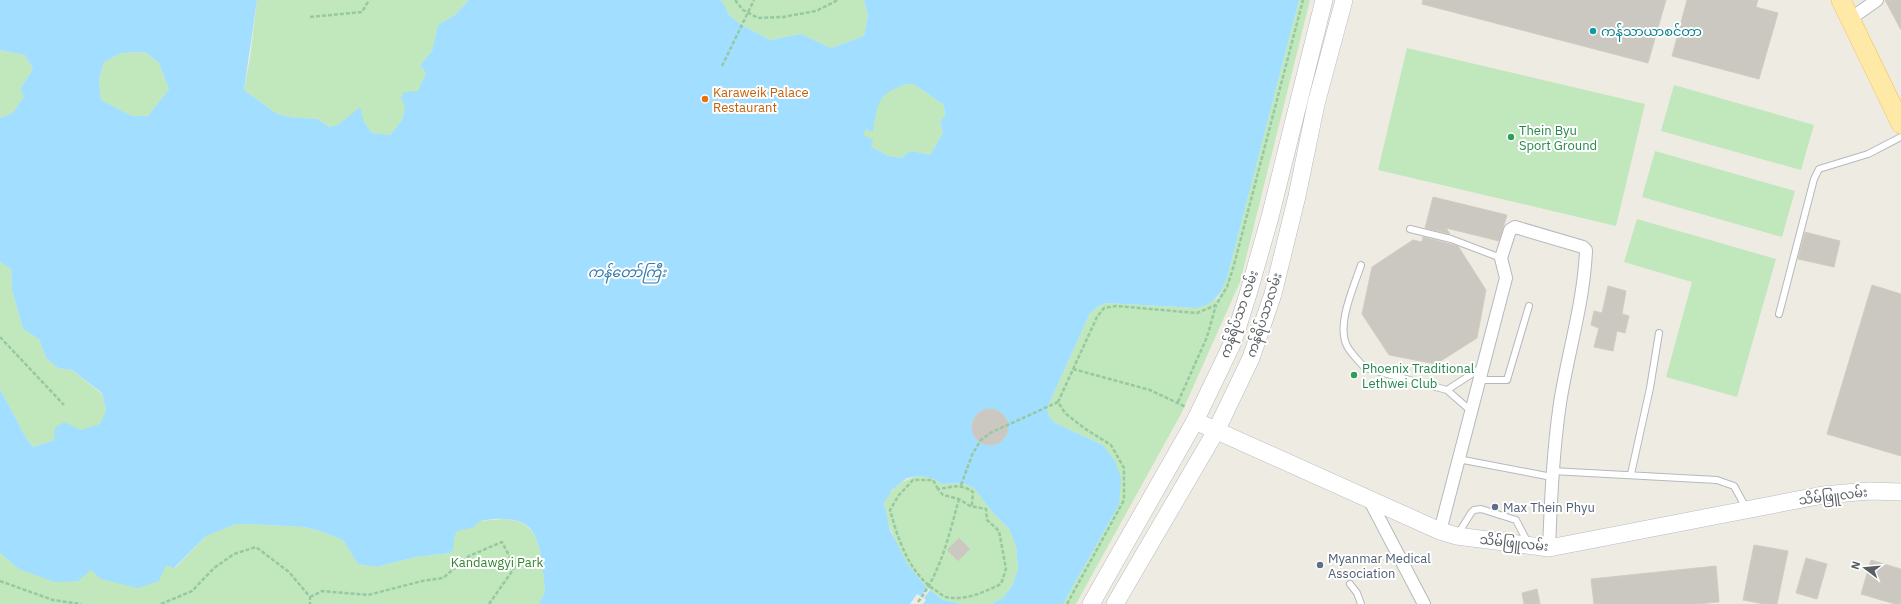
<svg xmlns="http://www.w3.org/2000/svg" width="1901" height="604" font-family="'IBM Plex Sans','Noto Sans Myanmar',sans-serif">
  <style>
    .green { fill: #c1e7bd }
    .water { fill: #a1deff; fill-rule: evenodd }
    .pier { fill: #eeebe2 }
    .building { fill: #cbc7c1; stroke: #d3ccc0 }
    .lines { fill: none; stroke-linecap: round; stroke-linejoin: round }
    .service-casing { stroke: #b5b9bd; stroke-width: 8 }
    .minor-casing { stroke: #b5b9bd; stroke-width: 14 }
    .secondary-casing { stroke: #b6babf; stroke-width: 18 }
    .primary-casing { stroke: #f8bc52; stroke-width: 20 }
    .path { stroke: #96c9a0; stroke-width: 2.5; stroke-dasharray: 4 2; stroke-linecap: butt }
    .service { stroke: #fff; stroke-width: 6 }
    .minor { stroke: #fff; stroke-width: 12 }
    .secondary { stroke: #fff; stroke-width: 17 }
    .primary { stroke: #ffe9a6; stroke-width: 19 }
    .path-bridge { stroke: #96c9a0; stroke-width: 2.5; stroke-dasharray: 4 2; stroke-linecap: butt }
    .culture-dot { fill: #0f9aa8; stroke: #fff; stroke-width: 1.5 }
    .food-dot { fill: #e8710a; stroke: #fff; stroke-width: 1.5 }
    .leisure-dot { fill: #2e9e5b; stroke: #fff; stroke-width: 1.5 }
    .service-dot { fill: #5c6f8a; stroke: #fff; stroke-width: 1.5 }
    .labels { text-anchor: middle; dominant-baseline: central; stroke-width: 4; stroke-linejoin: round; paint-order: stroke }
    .culture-label { font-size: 13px; fill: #0d838f; stroke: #fff; text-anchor: start }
    .food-label { font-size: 13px; fill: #c56008; stroke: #fff; text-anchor: start }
    .leisure-label { font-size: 13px; fill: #27864d; stroke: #fff; text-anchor: start }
    .street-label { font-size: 13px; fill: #5a5f64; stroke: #fff }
    .service-label { font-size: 13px; fill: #4e5e75; stroke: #fff; text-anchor: start }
    .park-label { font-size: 13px; fill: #338530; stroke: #fff }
    .water-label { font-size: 14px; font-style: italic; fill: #377aad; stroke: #fff }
  </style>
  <rect width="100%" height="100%" fill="#eeebe2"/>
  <path class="green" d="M257 0H469L455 15 438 25 432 51 420 65 426 73 418 92 405 106 402 120 390 135 372 133 364 122 330 127 317 119 289 117 277 114 244 90 250 58Z
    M720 0H864L868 16 864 36 831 48 801 34 770 40 740 24 729 15 724 4Z
    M1299 0H1310L1240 282 1181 414 1076 604H1063L1119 505 1103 445 1055 423C1049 418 1047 414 1048 406L1089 315 1097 307 1106 303 1197 308 1218 298 1227 278Z
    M1407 48 1645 104 1616 226 1378 170Z
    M0 50 25 55 33 69 20 89 24 96 13 113 0 118Z
    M145 52 159 63 169 89 148 116H132L101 100 99 80 104 62 121 53Z
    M907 84 915 85 944 105 945 116 940 121 943 133 930 155 917 152H908L902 158 889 156 871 147 863 135 865 129 873 131 877 104 889 90Z
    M1674 85 1814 125 1801 170 1661 131Z
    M1655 151 1795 191 1782 237 1642 197Z
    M1637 219 1776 259 1737 397 1666 377 1692 282 1624 262Z
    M0 262 11 269 12 290 23 329 39 339 46 358 58 368 72 370 102 394 106 411 101 424 33 447 25 436 0 389Z
    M920 476 934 479 942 484 961 483 973 487 993 513 1009 529 1016 546 1018 569 1012 586 1003 598 991 604H963L943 600 927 588 908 565 898 547 887 520 884 503C892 487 903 479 920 476Z
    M504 519C544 521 541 557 545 588L544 594 539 604H0V553L19 569 91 570 167 565 175 568 206 536 236 524H248L304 527 320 531 343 540 358 564 376 567 416 557 450 553 454 535 459 530 473 527 480 521Z"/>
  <path class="water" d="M0 0H257L244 90 277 114 289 117 317 119 330 127 338 125 360 107 364 122 372 133 390 135 402 120 405 106 401 99 404 92 418 91 426 73 420 65 432 51 438 25 455 15 469 0H720L724 4 729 15 740 24 770 40 801 34 831 48 864 36 868 16 864 0H1299L1227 278C1219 296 1217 302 1197 308L1106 303 1097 307 1089 315 1048 406C1047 414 1049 418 1055 423L1103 445 1115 461 1121 478 1119 505 1063 604H991L1003 598 1012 586 1018 569 1016 546 1009 529 993 513 973 487 961 483 942 484 934 479 920 476 907 478 892 490 884 503 890 530 908 565 927 588 943 600 963 604H539L544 594 545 588C542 569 543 547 532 531 524 517 495 517 481 521 477 523 475 527 471 528 465 530 458 528 455 535 453 539 454 545 453 550L450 553 416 557 376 567 358 564 343 540 320 531 304 527 248 524H236L206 536 174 568 166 565 159 581 138 588 101 579 91 570 78 581 55 582 19 569 0 553V389L25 436 33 447 54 440 55 428 64 422 81 430 100 424 106 411 102 393 72 370 58 368 46 358 39 339 23 329 12 290 11 269 0 262V118L13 113 24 96 20 89 33 69 25 55 0 50ZM145 52 159 63 169 89 148 116H132L101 100 99 80 104 62 121 53ZM907 84 915 85 944 105 945 116 940 121 943 133 930 155 917 152H908L902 158 889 156 871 147 873 140 863 135 866 129 873 132C878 102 877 94 907 84Z"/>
  <path class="pier" d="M927 588 930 590 924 598 926 600 923 604H910L917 594 921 596Z"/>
  <path class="building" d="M1423 0H1666L1648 63 1422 4Z
    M1687 0H1758L1756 7 1778 13 1759 79 1672 56Z
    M1885 0H1901V30Z
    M1433 197 1507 215 1499 241 1446 228 1450 234 1425 228Z
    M1805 232 1840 241 1834 267 1798 259Z
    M1423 237 1458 246 1486 290 1477 338 1436 364 1389 355 1362 314 1372 267 1413 240 1422 242Z
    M1872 285 1901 294V456L1827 434Z
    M1608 286 1626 291 1622 314 1629 316 1625 333 1617 331 1613 351 1594 347 1599 328 1591 325 1594 311 1602 313Z
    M972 427a18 18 0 1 1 36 0a18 18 0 1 1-36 0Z
    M959 538 970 549 958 561 947 550Z
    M1754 545 1788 551 1777 604H1764L1743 600Z
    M1806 558 1827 564 1817 599 1796 593Z
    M1871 560 1901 569V604H1895L1861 594Z
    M1716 566 1719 602 1696 604H1594L1591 579Z
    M1537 589 1540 604H1524L1522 593Z"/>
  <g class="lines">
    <g class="service-casing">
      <path id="service" d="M1410 229 1451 239 1501 258
        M1361 265C1354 287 1336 324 1347 346 1352 355 1359 361 1365 368L1447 390 1471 411
        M1779 314 1814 179 1819 169 1868 154 1901 137
        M1479 380H1507L1529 306
        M1447 390 1481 368
        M1458 459 1552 477
        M1552 471 1717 480 1734 486 1746 508
        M1631 474 1650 388 1659 333
        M1458 534 1471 513 1474 510 1481 509 1516 520 1528 543
        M1350 584 1357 593 1361 604"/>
    </g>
    <g class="minor-casing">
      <path id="minor" d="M1850 19 1877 0
        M1370 501 1424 604
        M1440 531 1506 278 1501 258 1510 230 1515 227 1583 247 1586 250C1584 302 1568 352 1560 403 1553 451 1551 499 1549 548"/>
    </g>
    <g class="secondary-casing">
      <path id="secondary" d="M1195 421 1440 531 1457 536 1549 548 1823 495 1869 491 1901 492
        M1091 604 1195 421 1233 342 1249 291 1270 217 1324 0
        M1115 604 1216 431 1251 358 1273 294 1297 196 1316 104 1344 0"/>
    </g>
    <g class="primary-casing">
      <path id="primary" d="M1841 0 1901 124"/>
    </g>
    <path class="path" d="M735 0 743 10 758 18 783 17 816 11 838 0
      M310 17 362 12 369 0
      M0 337 64 405
      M1073 369 1150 390 1186 407
      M1178 402 1207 337 1216 305
      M961 485 972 455 980 441 990 433 1058 402
      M938 489 933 480H913L899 495 890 510C898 539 909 573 935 590 939 592 942 596 946 597 966 601 984 592 1001 584L1006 569 999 531 987 520 986 509 970 506 959 499 943 495 938 489C953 487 960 483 973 492L972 504 970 506
      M0 581 53 600 81 604
      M310 597 322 591 368 595 422 581 443 578 469 556 502 542 515 567 489 604
      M918 602C941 572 949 535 959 499
      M161 604 192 591 214 568 234 554 256 547 289 572 310 597V604
      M1067 604 1124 500V468L1111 445 1084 428 1065 413 1058 402 1097 317 1104 308 1116 306 1197 313 1216 305 1227 287 1234 265 1303 0"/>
    <use href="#service" class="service"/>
    <use href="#minor" class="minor"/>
    <use href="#secondary" class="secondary"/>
    <use href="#primary" class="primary"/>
    <path class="path-bridge" d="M722 66 754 0"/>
  </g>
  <circle class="culture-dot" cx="1593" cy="31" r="4"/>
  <circle class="food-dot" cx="705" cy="99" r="4"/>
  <g class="leisure-dot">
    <circle cx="1511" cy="137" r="4"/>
    <circle cx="1354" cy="375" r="4"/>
  </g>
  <g class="service-dot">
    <circle cx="1495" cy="507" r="4"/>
    <circle cx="1320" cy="565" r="4"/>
  </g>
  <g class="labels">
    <g class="culture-label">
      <text x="1601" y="31">ကန်သာယာစင်တာ</text>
    </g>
    <g class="food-label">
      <text x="713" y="92">Karaweik Palace<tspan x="713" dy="15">Restaurant</tspan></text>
    </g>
    <g class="leisure-label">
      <text x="1519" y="130">Thein Byu<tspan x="1519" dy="15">Sport Ground</tspan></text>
      <text x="1362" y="368">Phoenix Traditional<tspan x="1362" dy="15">Lethwei Club</tspan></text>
    </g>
    <g class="street-label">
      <text transform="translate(1239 314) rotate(-71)">ကန်ရိပ်သာ လမ်း</text>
      <text transform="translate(1264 315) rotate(-72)">ကန်ရိပ်သာလမ်း</text>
      <text transform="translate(1833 496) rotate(-7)">သိမ်ဖြူလမ်း</text>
      <text transform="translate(1514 543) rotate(6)">သိမ်ဖြူလမ်း</text>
    </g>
    <g class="service-label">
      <text x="1503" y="507">Max Thein Phyu</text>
      <text x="1328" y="558">Myanmar Medical<tspan x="1328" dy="15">Association</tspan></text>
    </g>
    <g class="park-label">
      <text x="497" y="562">Kandawgyi Park</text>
    </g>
    <g class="water-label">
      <text x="627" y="272">ကန်တော်ကြီး</text>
    </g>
  </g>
  <g transform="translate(1865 568) rotate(286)" stroke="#ffffff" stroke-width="3" paint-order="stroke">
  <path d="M0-3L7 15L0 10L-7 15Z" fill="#5a5f64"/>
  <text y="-6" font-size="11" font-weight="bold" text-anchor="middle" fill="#5a5f64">N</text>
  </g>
</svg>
